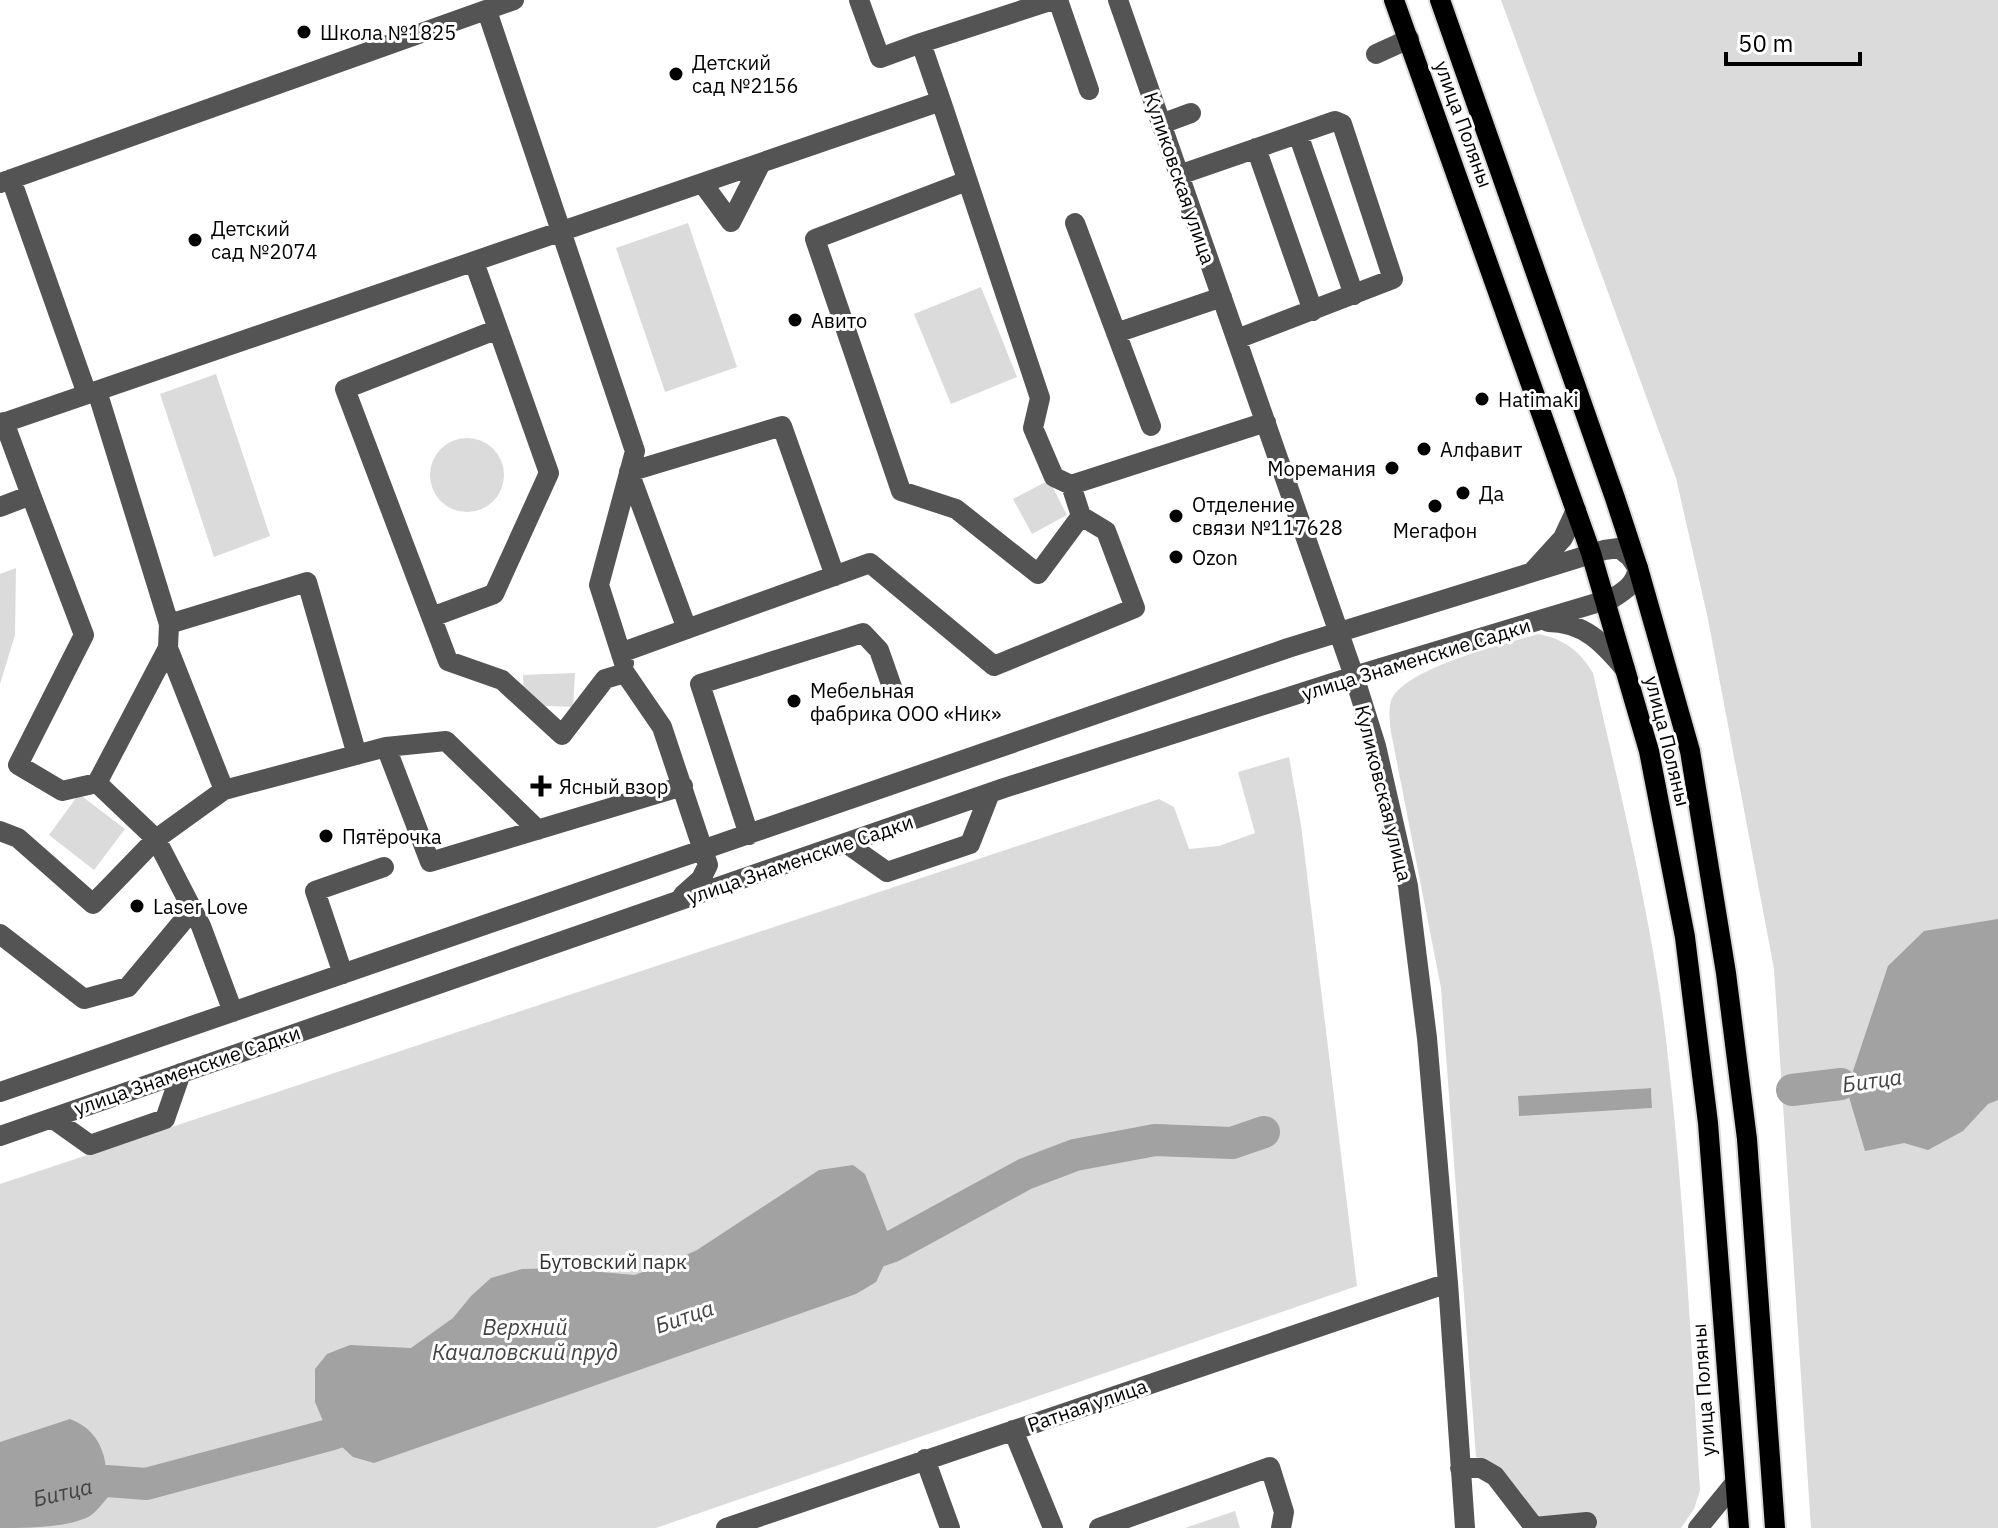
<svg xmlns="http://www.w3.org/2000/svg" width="1998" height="1528" font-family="'IBM Plex Sans',sans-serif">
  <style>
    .green { fill: #dbdbdb; fill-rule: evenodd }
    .water { fill: #a2a2a2 }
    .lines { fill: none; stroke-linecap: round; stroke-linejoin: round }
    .river { stroke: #a2a2a2; stroke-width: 32 }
    .major-casing { stroke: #dbdbdb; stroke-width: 24 }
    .minor { stroke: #545454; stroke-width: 20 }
    .major { stroke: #000; stroke-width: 20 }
    .poi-dot { fill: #000; stroke: #fff; stroke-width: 3 }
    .labels { text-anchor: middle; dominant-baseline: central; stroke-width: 6; stroke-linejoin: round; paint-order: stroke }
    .poi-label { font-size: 20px; fill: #000; stroke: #fff; text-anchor: start }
    .street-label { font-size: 20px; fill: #000; stroke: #fff }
    .park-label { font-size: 20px; fill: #323232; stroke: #fff }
    .water-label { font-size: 22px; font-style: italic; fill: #434343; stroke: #fff }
  </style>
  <rect width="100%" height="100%" fill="#fff"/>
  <path class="green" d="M1501 0H1998V1528H1811L1774 969 1708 619 1676 478Z
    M688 223 737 367 665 392 616 248Z
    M981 287 1017 377 951 404 914 314Z
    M216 374 270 536 214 557 160 394Z
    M430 475a37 37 0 1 1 74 0a37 37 0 1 1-74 0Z
    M1049 480 1067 515 1032 534 1013 499Z
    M16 568 15 635 0 684V574Z
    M1538 634C1564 639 1580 651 1593 673 1621 797 1653 922 1667 1048 1684 1195 1691 1343 1700 1490L1694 1509 1681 1528H1588L1539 1520 1486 1461 1476 1457 1441 988 1391 732C1390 723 1388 710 1391 701 1403 668 1505 644 1538 634ZM1651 1088 1652 1108 1519 1115 1518 1097Z
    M575 673 573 707 524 705 523 675Z
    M1289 757 1301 825 1357 1286 656 1528H0V1184L1159 799 1174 807 1189 849 1219 846 1255 833 1238 772Z
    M79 794 125 829 94 870 49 835Z
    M1235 1511 1240 1528H1185Z"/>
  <path class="water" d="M1998 919V1100L1988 1104 1963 1131 1928 1150 1904 1143 1865 1151 1849 1097 1798 1103 1797 1078 1851 1077 1888 966 1924 931Z
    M1651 1088 1652 1108 1519 1116 1518 1096Z
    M853 1165 865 1174 893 1246 876 1282 856 1294 374 1463 353 1457 329 1435 315 1402V1369L327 1354 350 1345 411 1348 453 1318 471 1296 491 1278 522 1269 558 1268 634 1275 664 1265 697 1250 819 1170Z
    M70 1419C106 1433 107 1464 108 1497 102 1504 97 1511 90 1516 68 1528 26 1528 0 1528V1442Z"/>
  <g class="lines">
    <g class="river">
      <path d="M1792 1090 1841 1084"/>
      <path d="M855 1259 893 1246 1025 1174 1075 1155 1155 1140 1232 1143 1264 1132"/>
      <path id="s1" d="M0 1506 107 1481 146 1484 329 1435 371 1421"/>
    </g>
    <g class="major-casing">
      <path id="major" d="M1394 0 1591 553 1649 751 1685 937 1708 1123 1739 1528
        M1440 0 1615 498 1638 568 1690 751 1726 973 1747 1139 1775 1528"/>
    </g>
    <path class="minor" d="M859 0 880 58 921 43
      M1058 0 1089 90
      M1118 0 1354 676 1376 746 1408 886 1427 1038 1448 1283 1465 1528
      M487 11 635 451 599 585 624 663
      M1376 54 1409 39
      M1161 124 1191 113
      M1298 134 1354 295
      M1256 148 1313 311
      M1179 175 1335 121 1342 124 1393 279 1237 339
      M11 179 87 394
      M967 181 815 239 901 491 956 509 1038 574 1081 516
      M0 183 514 0
      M703 184 731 222 761 163
      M1075 223 1151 426
      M474 262 498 329 345 389 448 661 502 680 562 735 605 679 625 673 662 727 708 865 701 879 683 895
      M1116 333 1222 297
      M97 391 169 624 168 648 97 783
      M0 424 941 101 921 43 1053 0
      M1071 485 1266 422
      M0 507 31 495 4 422
      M1533 571 1563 538 1576 510
      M432 617 494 594 549 473 498 329
      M1548 622C1584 622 1603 643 1625 669
      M169 624 307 582 357 755
      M687 629 629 472 782 426 835 576
      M168 648 224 790
      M623 652 870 563 994 666 1135 608 1106 531 1081 516 1071 485 1054 477 1033 428 1040 398 941 101
      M386 747 446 741 538 830
      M0 831 18 838 93 904 156 839 97 783 62 791 18 765 84 635 31 495
      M749 835 700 684 863 633 879 650 892 687
      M846 843 887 872 970 844 990 793
      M0 934 84 999 128 987 193 909
      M343 974 315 891 384 867
      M233 1012 201 926 156 839 224 790 386 747 430 862 683 786
      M0 1092 1288 648 1604 550 1619 548 1630 557 1638 568C1635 584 1626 590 1613 598L1354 676 1004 788 0 1136
      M52 1118 90 1145 165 1119 181 1073
      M1013 1430 1053 1528
      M925 1459 950 1528
      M1460 1468H1481L1495 1476 1535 1528
      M1534 1527 1587 1522
      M726 1528 1448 1283
      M1099 1528 1270 1467 1284 1512 1281 1528
      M1698 1528 1734 1484"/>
    <use href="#major" class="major"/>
  </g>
  <g class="poi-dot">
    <circle cx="304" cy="32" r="8"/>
    <circle cx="676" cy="74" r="8"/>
    <circle cx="195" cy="240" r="8"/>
    <circle cx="795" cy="320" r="8"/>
    <circle cx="1482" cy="399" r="8"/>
    <circle cx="1424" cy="449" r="8"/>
    <circle cx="1392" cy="468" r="8"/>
    <circle cx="1463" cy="493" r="8"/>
    <circle cx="1435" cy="506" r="8"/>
    <circle cx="1176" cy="516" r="8"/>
    <circle cx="1176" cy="557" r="8"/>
    <circle cx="794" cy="701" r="8"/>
    <path d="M537 774h8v8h8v8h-8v8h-8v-8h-8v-8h8z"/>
    <circle cx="326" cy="836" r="8"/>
    <circle cx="137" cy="906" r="8"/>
  </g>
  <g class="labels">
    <g class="poi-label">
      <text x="320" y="32">Школа №1825</text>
      <text x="692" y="62">Детский<tspan x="692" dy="23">сад №2156</tspan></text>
      <text x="211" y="228">Детский<tspan x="211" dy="23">сад №2074</tspan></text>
      <text x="811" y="320">Авито</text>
      <text x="1498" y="399">Hatimaki</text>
      <text x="1440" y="449">Алфавит</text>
      <text x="1376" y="468" text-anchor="end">Моремания</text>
      <text x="1479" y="493">Да</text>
      <text x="1192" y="504">Отделение<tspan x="1192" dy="23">связи №117628</tspan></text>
      <text x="1435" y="530" text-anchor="middle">Мегафон</text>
      <text x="1192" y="557">Ozon</text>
      <text x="810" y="690">Мебельная<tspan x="810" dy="23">фабрика ООО «Ник»</tspan></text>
      <text x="559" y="786">Ясный взор</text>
      <text x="342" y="836">Пятёрочка</text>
      <text x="153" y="906">Laser Love</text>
    </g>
    <g class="street-label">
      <text transform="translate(1464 124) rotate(70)">улица Поляны</text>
      <text transform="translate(1180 178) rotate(71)">Куликовская улица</text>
      <text transform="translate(1416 659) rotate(-17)">улица Знаменские Садки</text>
      <text transform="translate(1668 741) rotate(76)">улица Поляны</text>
      <text transform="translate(1384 793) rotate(76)">Куликовская улица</text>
      <text transform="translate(800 859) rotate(-19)">улица Знаменские Садки</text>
      <text transform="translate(187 1070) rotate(-19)">улица Знаменские Садки</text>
      <text transform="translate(1703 1390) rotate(-94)">улица Поляны</text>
      <text transform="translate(1087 1405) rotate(-19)">Ратная улица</text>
    </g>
    <g class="park-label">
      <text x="613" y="1261">Бутовский парк</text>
    </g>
    <g class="water-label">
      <text transform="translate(1872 1080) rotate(-8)">Битца</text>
      <text transform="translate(684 1316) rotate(-19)">Битца</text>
      <text x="525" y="1326">Верхний<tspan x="525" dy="25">Качаловский пруд</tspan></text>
      <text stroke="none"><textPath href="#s1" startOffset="64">Битца</textPath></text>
    </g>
  </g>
  <path d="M1726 52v12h134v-12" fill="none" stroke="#000000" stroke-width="4"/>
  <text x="1738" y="52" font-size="24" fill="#000000" stroke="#ffffff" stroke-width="6" paint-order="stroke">50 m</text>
</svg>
